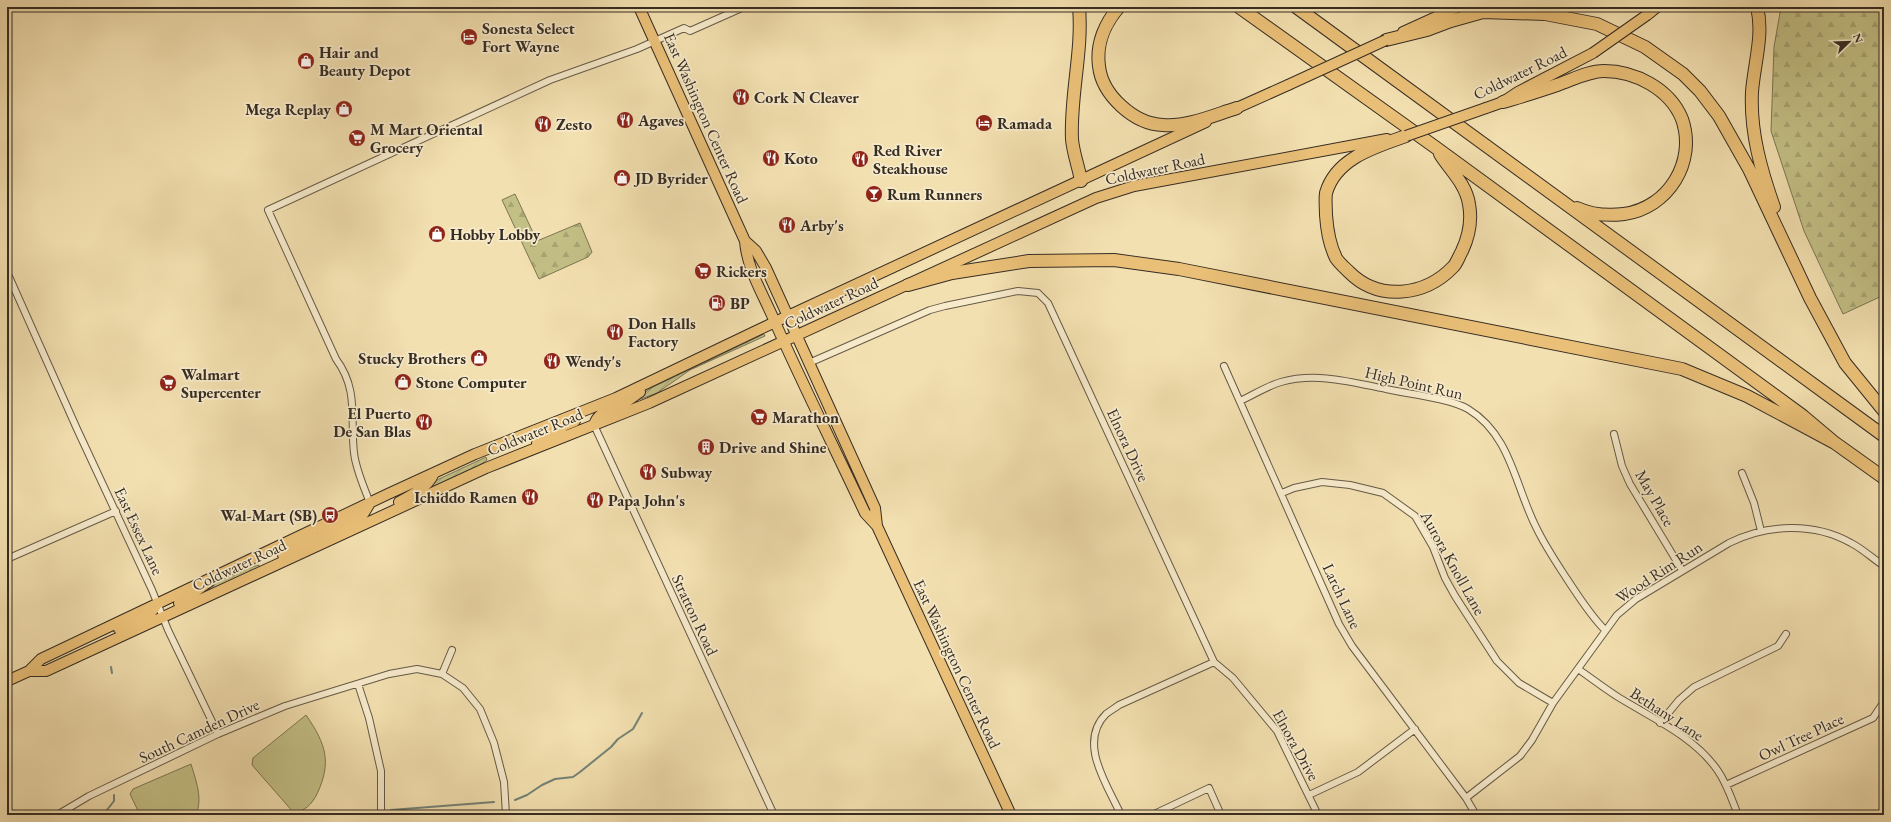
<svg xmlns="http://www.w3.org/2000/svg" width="1891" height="822" font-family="'EB Garamond',serif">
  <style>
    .forest { fill: url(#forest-firs); stroke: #7c7655 }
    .garden { fill: url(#garden-furrows); stroke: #7c7655 }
    .pitch { fill: #c3c086; stroke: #7c7655 }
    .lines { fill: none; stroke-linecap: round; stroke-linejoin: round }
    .stream { stroke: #738375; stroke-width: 2 }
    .minor-casing { stroke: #655a47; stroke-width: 8 }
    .primary-casing { stroke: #362d24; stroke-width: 12 }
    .motorway-casing { stroke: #362d24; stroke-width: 14 }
    .minor { stroke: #f7ebcc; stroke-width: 6 }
    .primary { stroke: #eac078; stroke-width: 10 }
    .motorway { stroke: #eac078; stroke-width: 12 }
    .primary-bridge-casing { stroke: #362d24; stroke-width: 12; stroke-linecap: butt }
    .primary-bridge { stroke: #eac078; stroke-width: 10 }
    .labels { text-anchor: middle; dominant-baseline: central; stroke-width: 3.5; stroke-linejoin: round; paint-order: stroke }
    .poi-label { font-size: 16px; font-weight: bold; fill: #362d24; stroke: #f7ebcc; text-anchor: start }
    .street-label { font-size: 16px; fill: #362d24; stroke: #f7ebcc }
  </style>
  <defs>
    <pattern id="forest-firs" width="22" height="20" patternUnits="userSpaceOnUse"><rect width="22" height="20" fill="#c3c086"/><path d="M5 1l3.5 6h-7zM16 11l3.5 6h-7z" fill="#a8a574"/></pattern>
    <pattern id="garden-furrows" width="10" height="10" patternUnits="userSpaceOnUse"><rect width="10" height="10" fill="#c3c086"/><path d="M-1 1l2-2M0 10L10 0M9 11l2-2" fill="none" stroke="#a8a574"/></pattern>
  </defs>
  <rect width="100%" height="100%" fill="#f3e0b0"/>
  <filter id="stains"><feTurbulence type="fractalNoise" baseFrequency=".005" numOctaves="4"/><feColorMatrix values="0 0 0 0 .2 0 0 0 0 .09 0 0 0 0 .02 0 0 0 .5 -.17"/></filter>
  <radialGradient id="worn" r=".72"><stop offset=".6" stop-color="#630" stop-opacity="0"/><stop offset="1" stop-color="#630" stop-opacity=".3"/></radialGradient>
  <path class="forest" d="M1781 7H1884V295L1843 314 1804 231 1771 131 1774 47Z
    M515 194 537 241 580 223 592 252 588 257 539 279 502 200Z"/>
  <path class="garden" d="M764 334 765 336 690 370 657 393 627 404 653 387Z
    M486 457 487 460 475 469 414 496 439 479Z
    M259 565V568L195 598 194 596C215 583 234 571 259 565Z"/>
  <path class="pitch" d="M306 715C326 744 332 762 317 794 312 804 305 811 294 813L252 765 253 758Z
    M191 764C196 781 203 798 196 815H140L130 794 133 789Z"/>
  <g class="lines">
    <path class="stream" d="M111 667 112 673
      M515 800 527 795 542 785 555 779 573 777 580 772 611 747 618 739 633 729 642 713
      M391 810 494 802
      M103 815 114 801V795
      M362 815 375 813"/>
    <g class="minor-casing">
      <path id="minor" d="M7 272 77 429 152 590 168 630 218 734
        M809 363 930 310 945 306 1018 291 1038 293 1048 303 1214 662 1233 678 1277 731 1318 815
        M1224 366 1339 624 1352 646 1466 798 1476 815
        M1240 401C1253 395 1267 386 1281 382 1316 372 1351 382 1386 389 1408 394 1449 398 1468 409 1511 435 1515 486 1536 527 1545 546 1556 562 1567 579 1579 597 1590 615 1605 630
        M594 425 774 815
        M1614 434 1622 466 1630 484 1682 570
        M1742 473 1754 503 1761 531
        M1282 493 1294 488 1322 482 1350 485 1383 493 1415 516 1433 547 1445 578 1455 596 1497 661 1519 683 1553 703
        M370 503C364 487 356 470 354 453 350 418 359 390 336 359L268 210 550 80 637 49 684 28 690 31 744 7
        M7 559 116 511
        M1578 669C1591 678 1604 688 1618 697 1652 718 1695 737 1718 771 1727 784 1732 800 1738 815
        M442 674 452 650
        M358 684 369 718 381 771V815
        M1660 723 1679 700 1694 687 1778 646 1786 634
        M1726 785 1873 718 1881 706
        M1309 795 1358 772 1415 729
        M1466 798 1520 756 1532 740 1553 703 1617 615 1636 599 1729 543C1767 524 1814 522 1851 543 1863 549 1873 559 1884 566
        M57 815 89 796 218 734 285 706 389 674 417 669 442 674 463 688 480 709 494 743 504 782 506 815
        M1121 815C1108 786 1077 743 1106 714 1110 711 1115 708 1119 705L1214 662
        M1152 815 1209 788 1221 815"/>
    </g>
    <g class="primary-casing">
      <path id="primary" d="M639 7 745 241C747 269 763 294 774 320 803 385 835 449 865 513L877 526 1011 815
        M1647 15 1657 7
        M1403 32 1458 7
        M1486 108 1503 102 1518 92 1593 53
        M1230 111 1288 85
        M745 241 756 251 766 268 875 508 877 526
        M594 425C598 411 611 411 621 405 628 401 634 396 640 392
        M537 443 565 425 575 421
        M399 502C410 496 428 487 433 475
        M312 543 325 534 360 517 364 513 370 503
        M283 555 311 537 312 533
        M179 603 210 581
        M119 629C133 622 152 618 157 603
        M29 671H46L486 468 649 403 1096 198 1134 186 1387 139
        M7 681 29 671 41 659 388 494 475 454 616 398 775 322 1206 122"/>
    </g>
    <g class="motorway-casing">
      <path id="motorway" d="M1079 7C1083 51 1070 95 1072 139 1073 153 1079 168 1081 181
        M1119 7C1105 23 1096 44 1099 66 1102 95 1134 124 1163 125 1188 127 1214 115 1237 108
        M1239 7 1435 147 1803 416 1835 443 1884 478
        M1296 7 1884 436
        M1757 7C1764 35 1754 64 1752 92 1750 132 1761 170 1774 207
        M1386 40 1427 30 1451 21 1483 12 1545 14 1597 24 1645 47 1683 74 1700 91 1719 116 1749 169 1810 298 1845 363 1884 411
        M1503 102C1521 97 1539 91 1557 85 1572 80 1588 71 1604 71 1635 71 1670 89 1682 119 1697 162 1668 208 1624 214 1607 216 1592 215 1577 208
        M1406 136C1375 147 1336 158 1326 193 1325 200 1326 208 1326 215 1327 230 1329 244 1336 258 1339 263 1345 268 1349 272 1379 302 1425 296 1453 267 1457 263 1459 256 1462 251 1469 236 1472 220 1469 204 1466 184 1450 170 1440 154
        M908 285 952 273 1029 261 1114 260 1179 269 1682 369 1747 396 1835 443"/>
    </g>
    <use href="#minor" class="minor"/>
    <use href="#primary" class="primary"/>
    <use href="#motorway" class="motorway"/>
    <g class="primary-bridge-casing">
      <path id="primary-bridge" d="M1593 53 1647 15
        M1288 85 1386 40
        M1406 136 1486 108"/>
    </g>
    <use href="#primary-bridge" class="primary-bridge"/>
  </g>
  <defs>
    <g id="hotel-disc" transform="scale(0.9)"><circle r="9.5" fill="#8f2418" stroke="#f7ebcc"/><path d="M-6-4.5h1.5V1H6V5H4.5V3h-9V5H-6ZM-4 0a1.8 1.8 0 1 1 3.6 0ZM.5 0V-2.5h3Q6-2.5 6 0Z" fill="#fff"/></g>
    <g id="shop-disc" transform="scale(0.9)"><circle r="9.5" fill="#8f2418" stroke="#f7ebcc"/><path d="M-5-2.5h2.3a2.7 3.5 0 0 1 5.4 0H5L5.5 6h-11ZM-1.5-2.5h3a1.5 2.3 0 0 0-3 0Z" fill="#fff"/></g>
    <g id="restaurant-disc" transform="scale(0.9)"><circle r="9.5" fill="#8f2418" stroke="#f7ebcc"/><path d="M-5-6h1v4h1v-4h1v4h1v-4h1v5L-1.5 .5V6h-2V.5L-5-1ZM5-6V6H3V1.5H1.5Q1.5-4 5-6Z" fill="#fff"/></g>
    <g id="supermarket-disc" transform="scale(0.9)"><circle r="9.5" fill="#8f2418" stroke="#f7ebcc"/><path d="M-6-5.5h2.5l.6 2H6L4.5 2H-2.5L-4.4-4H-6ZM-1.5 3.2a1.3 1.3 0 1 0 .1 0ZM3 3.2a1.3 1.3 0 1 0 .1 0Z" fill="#fff"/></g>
    <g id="bar-disc" transform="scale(0.9)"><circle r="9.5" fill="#8f2418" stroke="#f7ebcc"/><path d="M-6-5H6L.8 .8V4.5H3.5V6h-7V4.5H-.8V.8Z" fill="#fff"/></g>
    <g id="fuel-disc" transform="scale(0.9)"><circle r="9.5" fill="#8f2418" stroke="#f7ebcc"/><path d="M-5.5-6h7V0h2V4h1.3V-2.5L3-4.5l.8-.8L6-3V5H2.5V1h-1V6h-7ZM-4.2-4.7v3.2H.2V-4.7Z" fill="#fff"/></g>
    <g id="building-disc" transform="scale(0.9)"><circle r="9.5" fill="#8f2418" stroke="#f7ebcc"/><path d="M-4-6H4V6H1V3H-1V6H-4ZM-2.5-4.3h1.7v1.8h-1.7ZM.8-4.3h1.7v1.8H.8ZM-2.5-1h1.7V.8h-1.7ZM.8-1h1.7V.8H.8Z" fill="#fff"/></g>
    <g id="bus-disc" transform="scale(0.9)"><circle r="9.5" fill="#8f2418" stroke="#f7ebcc"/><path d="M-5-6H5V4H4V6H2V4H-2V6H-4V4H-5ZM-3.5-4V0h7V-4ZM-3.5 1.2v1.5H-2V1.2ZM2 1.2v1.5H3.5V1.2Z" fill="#fff"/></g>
  </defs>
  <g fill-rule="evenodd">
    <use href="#hotel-disc" x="469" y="37"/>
    <use href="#shop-disc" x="306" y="61"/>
    <use href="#restaurant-disc" x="741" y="97"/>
    <use href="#shop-disc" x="344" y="109"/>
    <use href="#restaurant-disc" x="625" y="120"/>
    <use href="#hotel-disc" x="984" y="123"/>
    <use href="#restaurant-disc" x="543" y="124"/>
    <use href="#supermarket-disc" x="357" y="138"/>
    <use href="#restaurant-disc" x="771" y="158"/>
    <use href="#restaurant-disc" x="860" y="159"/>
    <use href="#shop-disc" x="622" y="178"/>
    <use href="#bar-disc" x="874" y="194"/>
    <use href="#restaurant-disc" x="787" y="225"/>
    <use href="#shop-disc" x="437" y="234"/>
    <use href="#supermarket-disc" x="703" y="271"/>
    <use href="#fuel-disc" x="717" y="303"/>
    <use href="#restaurant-disc" x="615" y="332"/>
    <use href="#shop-disc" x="479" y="358"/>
    <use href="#restaurant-disc" x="552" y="361"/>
    <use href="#shop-disc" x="403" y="382"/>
    <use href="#supermarket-disc" x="168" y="383"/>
    <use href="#supermarket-disc" x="759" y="417"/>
    <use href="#restaurant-disc" x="424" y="422"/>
    <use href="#building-disc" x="706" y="447"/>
    <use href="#restaurant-disc" x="648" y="472"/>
    <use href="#restaurant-disc" x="530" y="497"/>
    <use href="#restaurant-disc" x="595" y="500"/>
    <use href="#bus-disc" x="330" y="515"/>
  </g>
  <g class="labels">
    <g class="poi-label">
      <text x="482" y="28">Sonesta Select<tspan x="482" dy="18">Fort Wayne</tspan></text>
      <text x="319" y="52">Hair and<tspan x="319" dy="18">Beauty Depot</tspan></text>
      <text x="754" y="97">Cork N Cleaver</text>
      <text x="331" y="109" text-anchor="end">Mega Replay</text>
      <text x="638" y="120">Agaves</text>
      <text x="997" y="123">Ramada</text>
      <text x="556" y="124">Zesto</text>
      <text x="370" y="129">M Mart Oriental<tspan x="370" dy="18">Grocery</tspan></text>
      <text x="873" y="150">Red River<tspan x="873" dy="18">Steakhouse</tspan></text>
      <text x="784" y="158">Koto</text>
      <text x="635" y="178">JD Byrider</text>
      <text x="887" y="194">Rum Runners</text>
      <text x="800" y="225">Arby's</text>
      <text x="450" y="234">Hobby Lobby</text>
      <text x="716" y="271">Rickers</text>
      <text x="730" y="303">BP</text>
      <text x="628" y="323">Don Halls<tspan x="628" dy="18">Factory</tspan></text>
      <text x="466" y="358" text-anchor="end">Stucky Brothers</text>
      <text x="565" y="361">Wendy's</text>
      <text x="181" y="374">Walmart<tspan x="181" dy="18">Supercenter</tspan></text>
      <text x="416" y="382">Stone Computer</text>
      <text x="411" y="413" text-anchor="end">El Puerto<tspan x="411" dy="18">De San Blas</tspan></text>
      <text x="772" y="417">Marathon</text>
      <text x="719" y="447">Drive and Shine</text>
      <text x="661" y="472">Subway</text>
      <text x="517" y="497" text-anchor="end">Ichiddo Ramen</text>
      <text x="608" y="500">Papa John's</text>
      <text x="317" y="515" text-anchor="end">Wal-Mart (SB)</text>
    </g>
    <g class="street-label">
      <text transform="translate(1520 73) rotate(-26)">Coldwater Road</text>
      <text transform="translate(706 118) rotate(66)">East Washington Center Road</text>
      <text transform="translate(1155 169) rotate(-12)">Coldwater Road</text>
      <text transform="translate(831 303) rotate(-25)">Coldwater Road</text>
      <text transform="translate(1414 383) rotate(13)">High Point Run</text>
      <text transform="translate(535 432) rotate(-22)">Coldwater Road</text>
      <text transform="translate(1128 445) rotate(65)">Elnora Drive</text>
      <text transform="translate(1655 498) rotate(60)">May Place</text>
      <text transform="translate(139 531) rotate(65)">East Essex Lane</text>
      <text transform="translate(1453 563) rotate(61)">Aurora Knoll Lane</text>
      <text transform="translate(239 565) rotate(-25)">Coldwater Road</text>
      <text transform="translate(1659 572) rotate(-33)">Wood Rim Run</text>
      <text transform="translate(1342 596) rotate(65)">Larch Lane</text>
      <text transform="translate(695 615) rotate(65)">Stratton Road</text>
      <text transform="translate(957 664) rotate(65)">East Washington Center Road</text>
      <text transform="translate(1667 714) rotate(33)">Bethany Lane</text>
      <text transform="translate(199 731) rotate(-25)">South Camden Drive</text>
      <text transform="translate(1801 737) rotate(-25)">Owl Tree Place</text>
      <text transform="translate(1296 745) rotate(61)">Elnora Drive</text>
    </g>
  </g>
  <rect width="1891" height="822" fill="none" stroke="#f3e0b0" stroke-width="24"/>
  <rect x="8" y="8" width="1875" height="806" fill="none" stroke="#362d24" stroke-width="2"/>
  <rect x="12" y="12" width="1867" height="798" fill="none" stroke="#362d24"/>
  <g transform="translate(1849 42) rotate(67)" stroke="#f7ebcc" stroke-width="3" paint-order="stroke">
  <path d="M0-3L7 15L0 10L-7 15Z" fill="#362d24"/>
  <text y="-6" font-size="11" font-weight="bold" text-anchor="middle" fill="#362d24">N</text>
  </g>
  <rect width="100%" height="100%" filter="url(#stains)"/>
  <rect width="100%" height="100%" fill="url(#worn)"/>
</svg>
